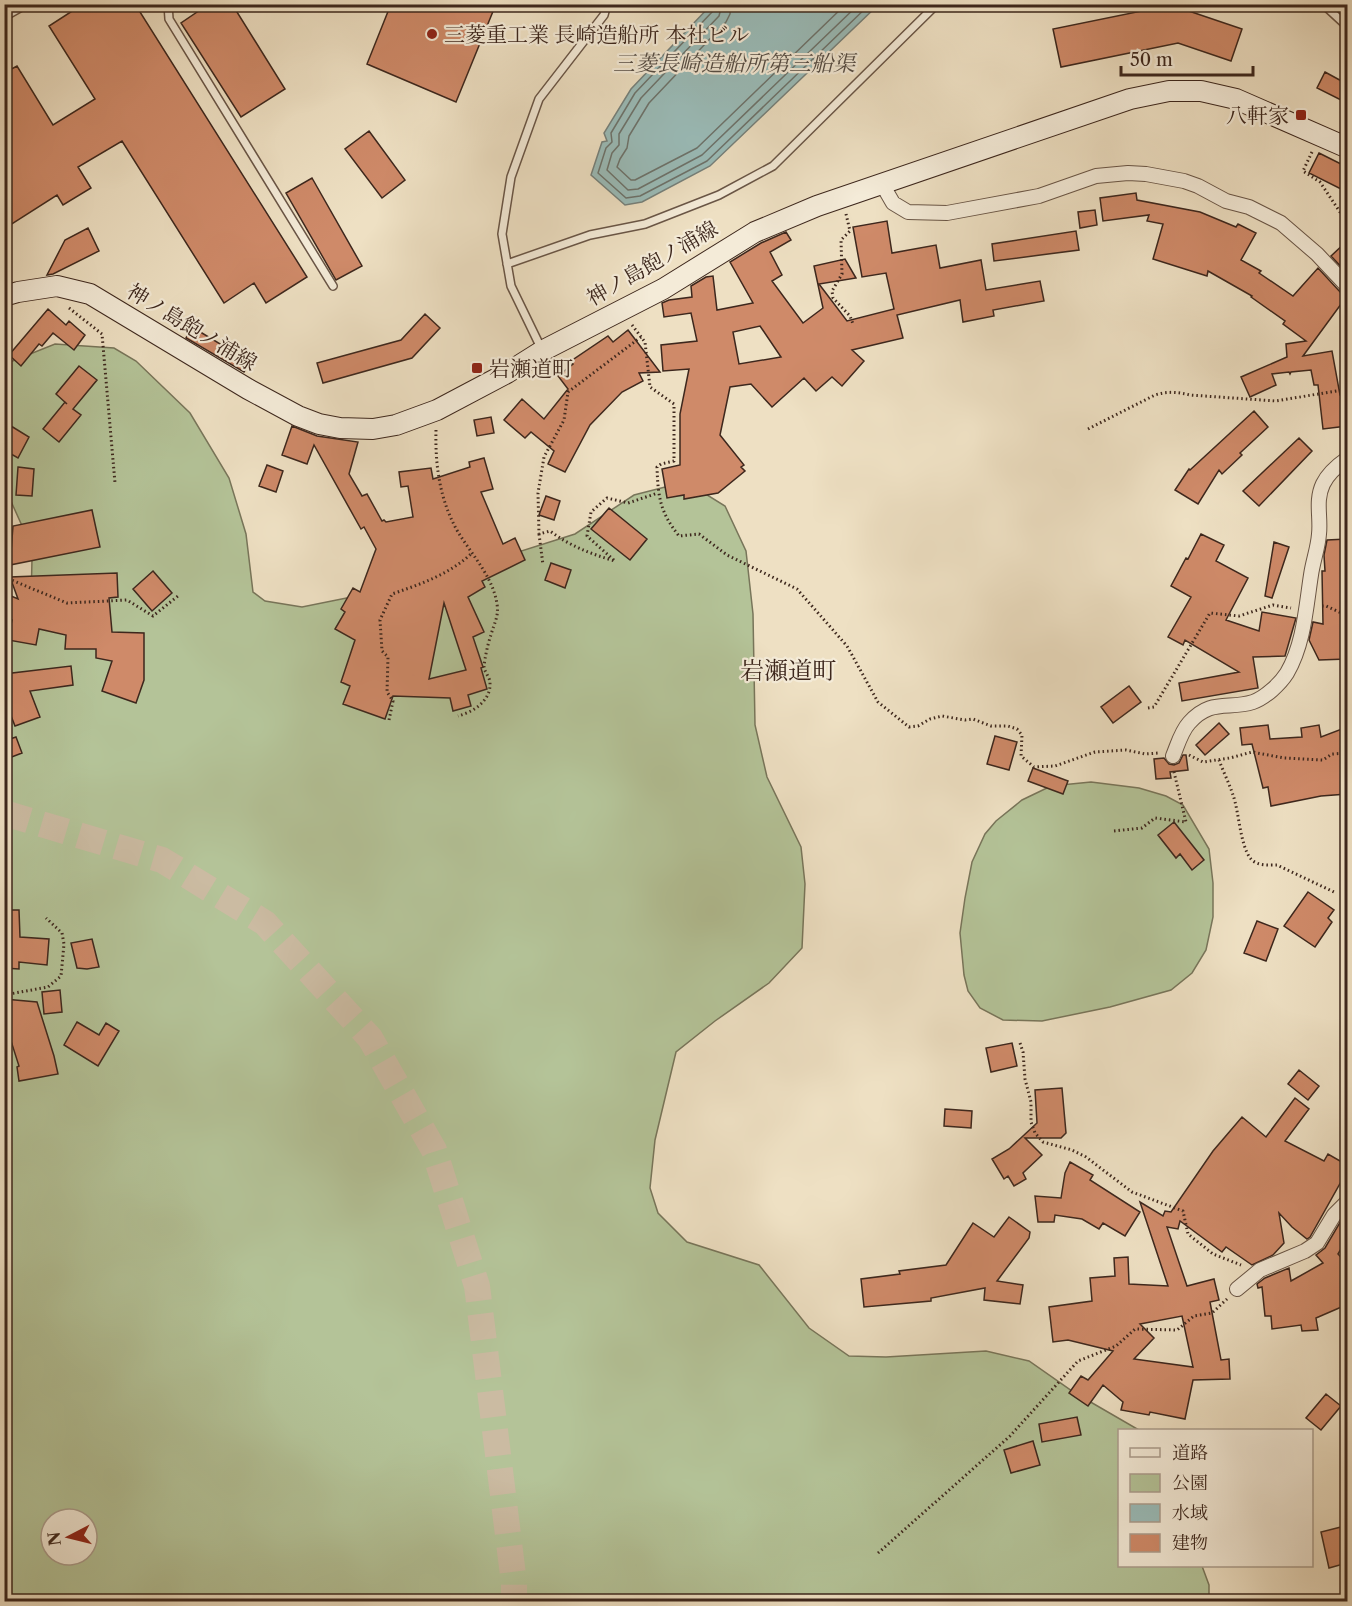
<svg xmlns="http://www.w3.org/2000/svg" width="1352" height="1606" font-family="'Libre Caslon Text','Noto Serif JP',serif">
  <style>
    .green { fill: #b4c398; stroke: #78755a; stroke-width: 1.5; fill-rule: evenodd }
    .water { fill: #9abcb9; stroke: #75807b; stroke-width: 1.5 }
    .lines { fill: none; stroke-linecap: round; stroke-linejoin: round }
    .shore { stroke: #6c726b; stroke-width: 1.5 }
    .building { fill: #cf8a69; stroke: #3d271d; stroke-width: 1.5; fill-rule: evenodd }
    .highway-tunnel { stroke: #cbbba2; stroke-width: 26; stroke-dasharray: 26 13; stroke-linecap: butt }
    .lane-casing { stroke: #695546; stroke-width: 10 }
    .street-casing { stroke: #695546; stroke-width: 16 }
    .secondary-casing { stroke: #3d271d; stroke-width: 22 }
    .path { stroke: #3d271d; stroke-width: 3; stroke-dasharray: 1.5 3; stroke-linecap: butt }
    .lane { stroke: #f4ebd8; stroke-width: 7 }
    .street { stroke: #f4ebd8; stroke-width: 14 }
    .secondary { stroke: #f4ebd8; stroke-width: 20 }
    .poi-dot { fill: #8f2418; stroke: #f4ebd8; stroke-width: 2 }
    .labels { text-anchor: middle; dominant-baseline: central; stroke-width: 4.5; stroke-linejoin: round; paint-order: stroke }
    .poi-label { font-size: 21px; fill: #3d271d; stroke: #f4ebd8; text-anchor: start }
    .street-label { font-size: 21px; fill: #3d271d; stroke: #f4ebd8 }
    .water-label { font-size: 22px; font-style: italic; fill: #544c44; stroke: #f4ebd8 }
    .quarter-label { font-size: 24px; fill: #3d271d; stroke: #f4ebd8 }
  </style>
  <rect width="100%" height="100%" fill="#eee0c3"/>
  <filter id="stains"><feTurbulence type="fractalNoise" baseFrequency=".00333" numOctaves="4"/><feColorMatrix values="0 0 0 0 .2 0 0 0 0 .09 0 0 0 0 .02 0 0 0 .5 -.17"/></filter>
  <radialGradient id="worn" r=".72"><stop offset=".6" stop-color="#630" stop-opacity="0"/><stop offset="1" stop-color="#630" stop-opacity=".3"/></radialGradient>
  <path class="green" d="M55 344 114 348 136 361 190 413 229 478 246 534 253 592 265 601 302 607 421 583 575 534 634 495 669 486 696 488 725 506 746 551 753 614 755 725 767 777 801 847 805 884 802 948 769 983 715 1021 676 1052 655 1140 650 1188 658 1213 687 1242 759 1265 809 1328 849 1356 886 1357 986 1351 1029 1361 1075 1393 1139 1430H1120V1566H1202L1209 1585V1601H5L4 1001 8 996 5 930V627L31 601 32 559 23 528 5 488V364ZM51 1519H87V1555H51Z
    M1091 782 1139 788 1166 796 1183 805 1209 849 1213 883V917L1206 950 1192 973 1171 990 1110 1007 1042 1021 1003 1020 980 1008 968 991 964 975 960 933 965 898 972 862 985 834 996 821 1022 800 1051 786Z"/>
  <path class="water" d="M711 5H878L710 166 642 202 625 205 591 175 602 142 607 141 604 133 631 89Z"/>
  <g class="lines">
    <path class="shore" d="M715 4 713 11 635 93 611 133 612 142 606 148 598 173 626 198 640 196 707 161 870 4
      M722 4 719 16 641 98 619 134V145L612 153 607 170 628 190 638 189 702 155 859 4
      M731 4 730 14 726 22 649 103 629 136 627 148 620 159 617 167 631 180H635L697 148 846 4"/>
  </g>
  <path class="building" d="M83 4H135L307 277 266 303 254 283 224 303 122 141 78 167 91 188 63 205 57 195 4 229V73L17 66 53 125 95 99 49 26Z
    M209 4H232L285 89 241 117 181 23Z
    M391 4H496L456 102 367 64Z
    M1171 5 1242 29 1231 61 1178 43 1061 67 1053 29Z
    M1325 72 1347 84V103L1317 88Z
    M369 131 405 180 382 198 345 149Z
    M1319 153 1347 167V192L1309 173Z
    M312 178 362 266 336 280 286 193Z
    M1136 193 1137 200 1200 212 1236 227 1238 224 1256 233 1241 260 1261 271 1259 273 1293 296 1318 268 1341 293 1347 296 1303 356 1332 351 1340 395 1347 394V426L1323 429 1318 385H1314L1311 370 1291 372 1290 374 1289 372 1272 374 1276 385 1250 397 1241 377 1287 357 1286 344 1306 341 1283 324 1285 321 1251 297 1252 296 1208 271 1207 276 1153 259 1163 224 1147 221 1149 215 1103 221 1100 198Z
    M1095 210 1097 225 1080 228 1078 212Z
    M887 221 892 253 936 245 940 268 981 260 986 290 1040 281 1044 301 993 310 994 316 963 322 960 300 897 315 903 338 852 350 864 361 842 386 832 377 816 391 804 378 772 407 751 384 730 387 720 435 744 465 741 467 745 471 718 493 684 499V495L667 498 662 469 680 465V414L689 369 663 371 661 345 697 341 691 313 664 317 662 303 669 300 692 297 691 286 706 277 713 276 717 310 753 303 730 262 761 243 786 232 791 240 770 252 782 275 772 281 803 323 823 308 814 266 845 259 856 278 819 284 847 321 894 309 886 273 862 277 853 227ZM760 326 781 357 739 364 733 332Z
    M88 228 99 251 53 274 47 275 65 240Z
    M1076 231 1079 250 994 261 992 244Z
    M1347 241V273L1331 256Z
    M48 309 66 325 69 321 85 335 74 350 53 333 42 346 39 344 21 366 9 355Z
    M425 314 440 328 412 358 323 383 317 363 401 340Z
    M192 327 225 347V346L251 360 244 372 186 338Z
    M628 330 660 372 639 373 643 381 622 392 590 425 565 472 548 464 554 451 531 432 525 438 504 420 522 399 544 419 568 389 558 376 573 364 571 361 608 336 613 342Z
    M79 366 97 380 73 409 81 415 59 442 43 429 65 402 67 404 56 394Z
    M1254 411 1268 427 1240 453 1242 455 1222 474 1219 470 1198 504 1175 490 1189 469 1190 470Z
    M491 417 494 433 477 436 474 420Z
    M11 426 29 437 18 458 4 450V438Z
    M292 426 317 436 358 442 349 474 362 496 367 494 382 521 384 520 386 522 413 517 408 486 401 487 399 472 431 468 433 479 470 467 469 462 484 458 493 489 481 492 503 544 515 538 525 560 482 581 485 587 468 597 484 632 473 637 483 667 481 668 487 689 468 695 471 706 453 711 450 698 393 696 385 719 343 704 350 686 341 682 355 640 335 629 345 612 341 609 353 588 360 592 376 549 364 527 361 529 314 445 307 464 282 455ZM444 603 466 670 429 679Z
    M1299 438 1312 451 1259 506 1243 491Z
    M267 465 283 471 276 492 259 486Z
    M18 467 34 469 32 496 16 495Z
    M546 496 560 501 554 520 539 515Z
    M609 508 647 539 630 560 591 529Z
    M92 510 100 547 10 565 13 526Z
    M1201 534 1224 545 1216 561 1248 578 1226 620 1259 631 1262 612 1296 618 1285 656 1253 657 1258 688 1182 701 1179 683 1239 672 1185 640 1183 645 1168 637 1191 597 1171 586 1186 558 1188 559Z
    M1347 539V560H1342L1344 622H1347V659L1319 660 1309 640 1313 622 1323 624 1322 571H1325L1324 555 1327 540Z
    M1274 542 1289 547 1272 598 1265 596Z
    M551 563 571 570 565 588 545 580Z
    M153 571 172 593 152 611 133 589Z
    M117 573 118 597 109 598 112 632 144 633V680L136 703 102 691 112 661 96 658V649H65L66 635 39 629 36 645 8 640 12 620 4 616V593L18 599 10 577Z
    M71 666 73 685 30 691 40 717 15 726 6 703 4 674Z
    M1129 686 1141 702 1113 723 1101 707Z
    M1219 723 1229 734 1205 755 1196 745Z
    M1268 725 1270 739 1302 737 1301 728 1319 725 1321 737 1347 727V794L1321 796 1271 806 1268 787 1263 788 1252 744 1242 745 1240 728Z
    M995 736 1017 742 1009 770 987 764Z
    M16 737 22 753 4 760V741Z
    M1183 755H1186L1188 770 1170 772 1171 778 1156 779 1154 759 1164 758 1169 764 1174 765 1179 763Z
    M1033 768 1068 781 1063 794 1028 781Z
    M1174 822 1204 860 1192 870 1180 854 1176 858 1158 835Z
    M1308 892 1334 910 1328 918 1332 922 1315 947 1284 926Z
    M4 910H19L20 937 49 939 47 965 19 962V969L4 968Z
    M1257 921 1278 929 1266 961 1244 953Z
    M92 939 99 967 87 969 77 968 71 943Z
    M60 990 62 1012 44 1014 42 992Z
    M4 999 37 1002 54 1056 58 1074 19 1081 17 1067 19 1066 4 1019Z
    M77 1022 99 1035 106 1023 119 1031 98 1066 64 1045Z
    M1012 1043 1017 1066 991 1072 986 1048Z
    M1299 1070 1319 1086 1308 1100 1288 1084Z
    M1062 1088 1066 1133 1061 1138H1025L1042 1155 1023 1173 1026 1179 1014 1186 1008 1176 1004 1179 992 1159 1009 1149 1037 1123 1035 1090Z
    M1295 1098 1309 1109 1285 1141 1324 1161 1328 1154 1347 1165V1171L1310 1237 1307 1239 1292 1227 1279 1213 1284 1243 1273 1255 1252 1265 1226 1247 1222 1252 1180 1221 1178 1229 1167 1227 1187 1286 1214 1279 1219 1300 1210 1302 1221 1360 1229 1359 1230 1379 1193 1380 1185 1419 1150 1412 1149 1415 1121 1410 1123 1402 1103 1385 1088 1406 1069 1393 1081 1376 1088 1380 1113 1351 1068 1340 1053 1342 1049 1307 1092 1301 1090 1278 1115 1276 1114 1258 1128 1257 1129 1284 1168 1286 1140 1202 1163 1216 1165 1211 1171 1212 1213 1151 1242 1117 1266 1137ZM1182 1316 1193 1367 1134 1359 1154 1338 1140 1324Z
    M945 1109 972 1111 971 1128 944 1126Z
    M1070 1162 1093 1175 1090 1180 1140 1212 1125 1236 1103 1223 1099 1229 1082 1219 1055 1215 1054 1222H1038L1035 1196 1061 1198 1065 1173Z
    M1009 1217 1030 1232 1029 1238 997 1281 1023 1285 1020 1304 984 1300 985 1288 931 1298V1301L864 1307 861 1279 900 1274 899 1271 946 1265 973 1223 994 1237Z
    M1342 1219 1347 1222V1239L1338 1254 1347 1264V1289L1342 1294 1346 1305 1316 1318 1318 1330 1302 1331 1301 1325 1272 1329 1271 1316H1265L1262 1287 1258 1288 1257 1284 1265 1278 1289 1268 1291 1281 1323 1263 1316 1255 1325 1248Z
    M1326 1394 1341 1406 1321 1430 1306 1418Z
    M1077 1417 1081 1435 1042 1442 1039 1424Z
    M1033 1441 1040 1465 1011 1473 1004 1450Z
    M1345 1526 1347 1537V1563L1329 1568 1321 1532Z"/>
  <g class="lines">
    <path class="highway-tunnel" d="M4 813 162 860 265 923 370 1038 434 1150 477 1286 514 1583V1602"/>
    <g class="lane-casing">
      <path id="lane" d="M168 4 169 19 333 286
        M1323 4 1348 27
        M4 17 27 4
        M507 264 590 235 645 224 719 195 773 166 937 4
        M542 350 511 286 502 234 511 177 539 99 604 15 607 4"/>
    </g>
    <g class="street-casing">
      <path id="street" d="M882 184 893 203 908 212 947 213 1039 196 1096 176 1128 173 1146 174 1184 181 1198 186 1226 201 1249 207 1281 223 1317 254 1348 287
        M1173 756C1178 744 1181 732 1189 723 1211 698 1228 710 1253 702 1265 698 1280 684 1287 673 1304 644 1306 607 1311 575 1313 561 1318 548 1319 534 1321 517 1315 501 1323 484 1328 473 1338 465 1348 458
        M1237 1289 1260 1270 1305 1251 1317 1243 1334 1215 1348 1201"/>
    </g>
    <g class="secondary-casing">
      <path id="secondary" d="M4 296 18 292 57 286 90 294 248 389 298 416 319 424 340 428 373 429 396 425 437 410 507 373 542 351 663 289 755 232 817 206 1130 99 1169 91H1201L1236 99 1348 148"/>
    </g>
    <path class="path" d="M1312 152 1303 171 1320 182 1348 224
      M846 214 850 231 841 240 842 274 832 291 833 298 850 316 853 324
      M69 308 102 334 115 483
      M632 325 645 342 650 387 674 404V461L661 464 657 467C658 497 660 512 679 536L699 534 727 555 797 589 847 646 878 702 909 727 918 726 930 719 942 716 965 720 973 719 991 726H1008L1017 729 1022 735 1021 756 1034 767 1055 766 1095 752 1126 750 1145 754 1159 753
      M641 337 568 392 564 420 544 457 538 493 539 534 550 531C570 546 591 554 615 561L587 536 591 512 607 498 628 503 658 493
      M1088 429 1155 395C1167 391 1178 392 1190 395L1276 401 1348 389
      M436 430C435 466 440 501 458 532 472 555 493 577 497 604 499 617 494 623 491 635 488 643 485 657 484 666 484 672 490 677 490 683 491 701 473 712 458 716
      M539 534 543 565
      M4 577 67 603 127 600 153 616 178 596
      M1322 606H1326L1348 616
      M1148 708 1154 707 1210 613 1239 616 1273 605 1291 608
      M389 720 393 701 387 692 388 657 382 651 380 620 392 594C421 584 450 574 472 553
      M1189 755 1203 762 1230 758 1252 752 1284 758 1323 760 1332 754 1348 753
      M1219 760C1223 771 1229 783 1233 795 1239 811 1240 846 1251 859 1257 866 1269 865 1277 865L1334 892
      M1114 831 1142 828 1155 818 1186 822 1174 772
      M4 995 48 987 61 976 64 944 62 933 46 918
      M1020 1043 1023 1052 1025 1079 1031 1102V1122L1035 1133 1043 1142 1072 1150 1086 1157 1132 1192 1183 1211 1188 1234 1213 1254 1241 1265
      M878 1553 1010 1436 1078 1361 1116 1346 1135 1329 1177 1330 1194 1316 1212 1313 1227 1299"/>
    <use href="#lane" class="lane"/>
    <use href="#street" class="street"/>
    <use href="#secondary" class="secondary"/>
  </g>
  <g class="poi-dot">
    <circle cx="432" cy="34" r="6"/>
    <rect x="1295" y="109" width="12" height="12" rx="3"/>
    <rect x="471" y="362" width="12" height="12" rx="3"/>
  </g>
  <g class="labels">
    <g class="poi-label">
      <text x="444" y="34">三菱重工業 長崎造船所 本社ビル</text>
      <text x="1289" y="115" text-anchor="end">八軒家</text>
      <text x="489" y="368">岩瀬道町</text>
    </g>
    <g class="street-label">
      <text transform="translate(652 263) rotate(-30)">神ノ島飽ノ浦線</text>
      <text transform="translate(192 327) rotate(31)">神ノ島飽ノ浦線</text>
    </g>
    <g class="water-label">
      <text x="734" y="63">三菱長崎造船所第三船渠</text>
    </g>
    <g class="quarter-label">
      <text x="788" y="670">岩瀬道町</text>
    </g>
  </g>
  <rect width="1352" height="1606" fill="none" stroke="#eee0c3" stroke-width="24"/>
  <rect x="6" y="6" width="1340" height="1594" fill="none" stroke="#3d271d" stroke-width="3"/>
  <rect x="12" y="12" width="1328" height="1582" fill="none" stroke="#3d271d" stroke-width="1.5"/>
  <rect x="1118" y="1429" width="195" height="138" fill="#f4ebd8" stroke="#ab9d8d" stroke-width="1.5"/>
  <rect x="1130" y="1448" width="30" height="9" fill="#f4ebd8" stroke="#ab9d8d" stroke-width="1.5"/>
  <text x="1172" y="1459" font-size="18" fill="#3d271d">道路</text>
  <rect x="1130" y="1474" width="30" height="18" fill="#b4c398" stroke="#ab9d8d" stroke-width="1.5"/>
  <text x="1172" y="1489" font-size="18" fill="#3d271d">公園</text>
  <rect x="1130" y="1504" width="30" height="18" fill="#9abcb9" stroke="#ab9d8d" stroke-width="1.5"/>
  <text x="1172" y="1519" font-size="18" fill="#3d271d">水域</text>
  <rect x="1130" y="1534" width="30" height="18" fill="#cf8a69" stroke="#ab9d8d" stroke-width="1.5"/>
  <text x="1172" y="1549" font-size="18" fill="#3d271d">建物</text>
  <g transform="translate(69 1537) rotate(263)"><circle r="28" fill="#f4ebd8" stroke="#ab9d8d" stroke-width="1.5"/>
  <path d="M0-4.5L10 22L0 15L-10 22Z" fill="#8f2418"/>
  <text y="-9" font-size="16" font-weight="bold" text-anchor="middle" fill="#3d271d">N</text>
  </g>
  <path d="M1121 66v9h132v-9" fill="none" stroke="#3d271d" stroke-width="3"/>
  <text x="1130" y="66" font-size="18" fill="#3d271d" stroke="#f4ebd8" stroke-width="4.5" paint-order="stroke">50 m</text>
  <rect width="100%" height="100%" filter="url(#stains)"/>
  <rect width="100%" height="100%" fill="url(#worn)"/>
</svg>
